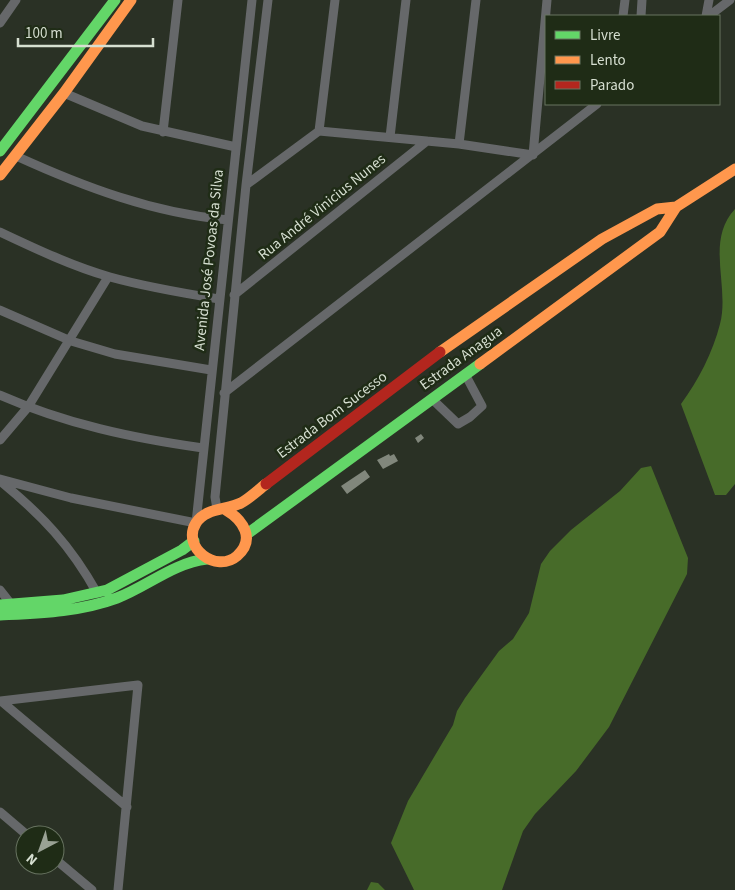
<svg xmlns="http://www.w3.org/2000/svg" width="735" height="890" font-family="'Source Sans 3',sans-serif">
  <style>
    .forest { fill: #476b29 }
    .building { fill: #81877c }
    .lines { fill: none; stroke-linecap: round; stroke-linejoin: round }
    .street { stroke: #66686a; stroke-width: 9 }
    .fast { stroke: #63d668; stroke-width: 11 }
    .slow { stroke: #ff974d; stroke-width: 11 }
    .jam { stroke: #b3261e; stroke-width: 11 }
    .labels { text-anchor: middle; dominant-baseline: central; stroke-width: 5; stroke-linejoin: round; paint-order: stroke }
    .street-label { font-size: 15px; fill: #d6dfd1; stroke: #1f2c16 }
  </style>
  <rect width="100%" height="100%" fill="#2a3125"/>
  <path class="forest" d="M735 209V484L726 495H715L681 404C698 381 713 352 720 324 730 286 705 241 735 209Z
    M651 466 688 558 687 574 609 727 576 771 535 814 523 831 502 890H414L391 843 408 801 453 725 457 711 465 698 499 651 513 639 529 613 541 564 550 551 571 530 620 491 641 468Z
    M371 882 378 883 385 890H367Z"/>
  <path class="building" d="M421 434 424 438 418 443 415 438Z
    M389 454 390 456 394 454 398 461 383 469 377 460Z
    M365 470 370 477 347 494 341 486Z"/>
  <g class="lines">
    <path class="street" d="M623 16 625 0
      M641 16 642 0
      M706 16 709 0
      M709 16 730 0
      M0 23 16 0
      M64 93 142 126 236 147
      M319 131 459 144 533 155 547 0
      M163 132 178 0
      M390 137 406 0
      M459 144 476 0
      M16 156C84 187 153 213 228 220
      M246 185 319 131 335 0
      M0 232C36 249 72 266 110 277 146 287 182 293 219 299
      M234 295 427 141
      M0 310 71 341 115 354 211 370
      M224 393 597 104
      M0 395C66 424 132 438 203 448
      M432 399 458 424 470 417 482 406 465 374
      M0 440 28 407 108 277
      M0 479 71 498 196 523 252 0
      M0 481C42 515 71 546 97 593
      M217 509 215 497 246 185 268 0
      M0 590 11 604
      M0 701 138 685 118 890
      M1 701 127 807
      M0 812 27 835
      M55 859 92 890"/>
    <path class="fast" d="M0 151 115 0
      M247 534 480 364
      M0 605 63 600 107 590 182 550 194 541
      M0 615C39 613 79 612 117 598 148 586 173 563 207 559"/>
    <path class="slow" d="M0 175 64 93 131 0
      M440 352 602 239 657 209 676 207
      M480 364 660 232 676 207 735 169
      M226 510C243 520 256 539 237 556 216 574 181 547 196 523 205 508 227 510 241 503 250 498 258 490 266 484"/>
    <path class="jam" d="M266 484 440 352"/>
  </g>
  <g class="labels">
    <g class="street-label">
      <text transform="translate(322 207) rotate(-39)">Rua André Vinicius Nunes</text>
      <text transform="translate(209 260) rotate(-84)">Avenida José Povoas da Silva</text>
      <text transform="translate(461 358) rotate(-36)">Estrada Anagua</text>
      <text transform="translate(332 415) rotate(-37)">Estrada Bom Sucesso</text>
    </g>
  </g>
  <rect x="545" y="15" width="175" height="90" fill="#1f2c16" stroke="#687461"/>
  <rect x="555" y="31" width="25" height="8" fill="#63d668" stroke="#687461"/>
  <text x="590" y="40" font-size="15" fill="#d6dfd1">Livre</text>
  <rect x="555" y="56" width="25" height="8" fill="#ff974d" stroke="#687461"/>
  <text x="590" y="65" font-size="15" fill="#d6dfd1">Lento</text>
  <rect x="555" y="81" width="25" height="8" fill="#b3261e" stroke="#687461"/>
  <text x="590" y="90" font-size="15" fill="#d6dfd1">Parado</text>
  <g transform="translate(40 850) rotate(221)"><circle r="24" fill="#1f2c16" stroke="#687461"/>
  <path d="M0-4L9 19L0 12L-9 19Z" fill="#9aa295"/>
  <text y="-8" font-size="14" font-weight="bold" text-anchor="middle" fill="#d6dfd1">N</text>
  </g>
  <path d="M18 38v8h135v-8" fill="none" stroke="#d6dfd1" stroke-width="2.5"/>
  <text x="25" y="38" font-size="15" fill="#d6dfd1" stroke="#1f2c16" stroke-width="4" paint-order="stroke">100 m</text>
</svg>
